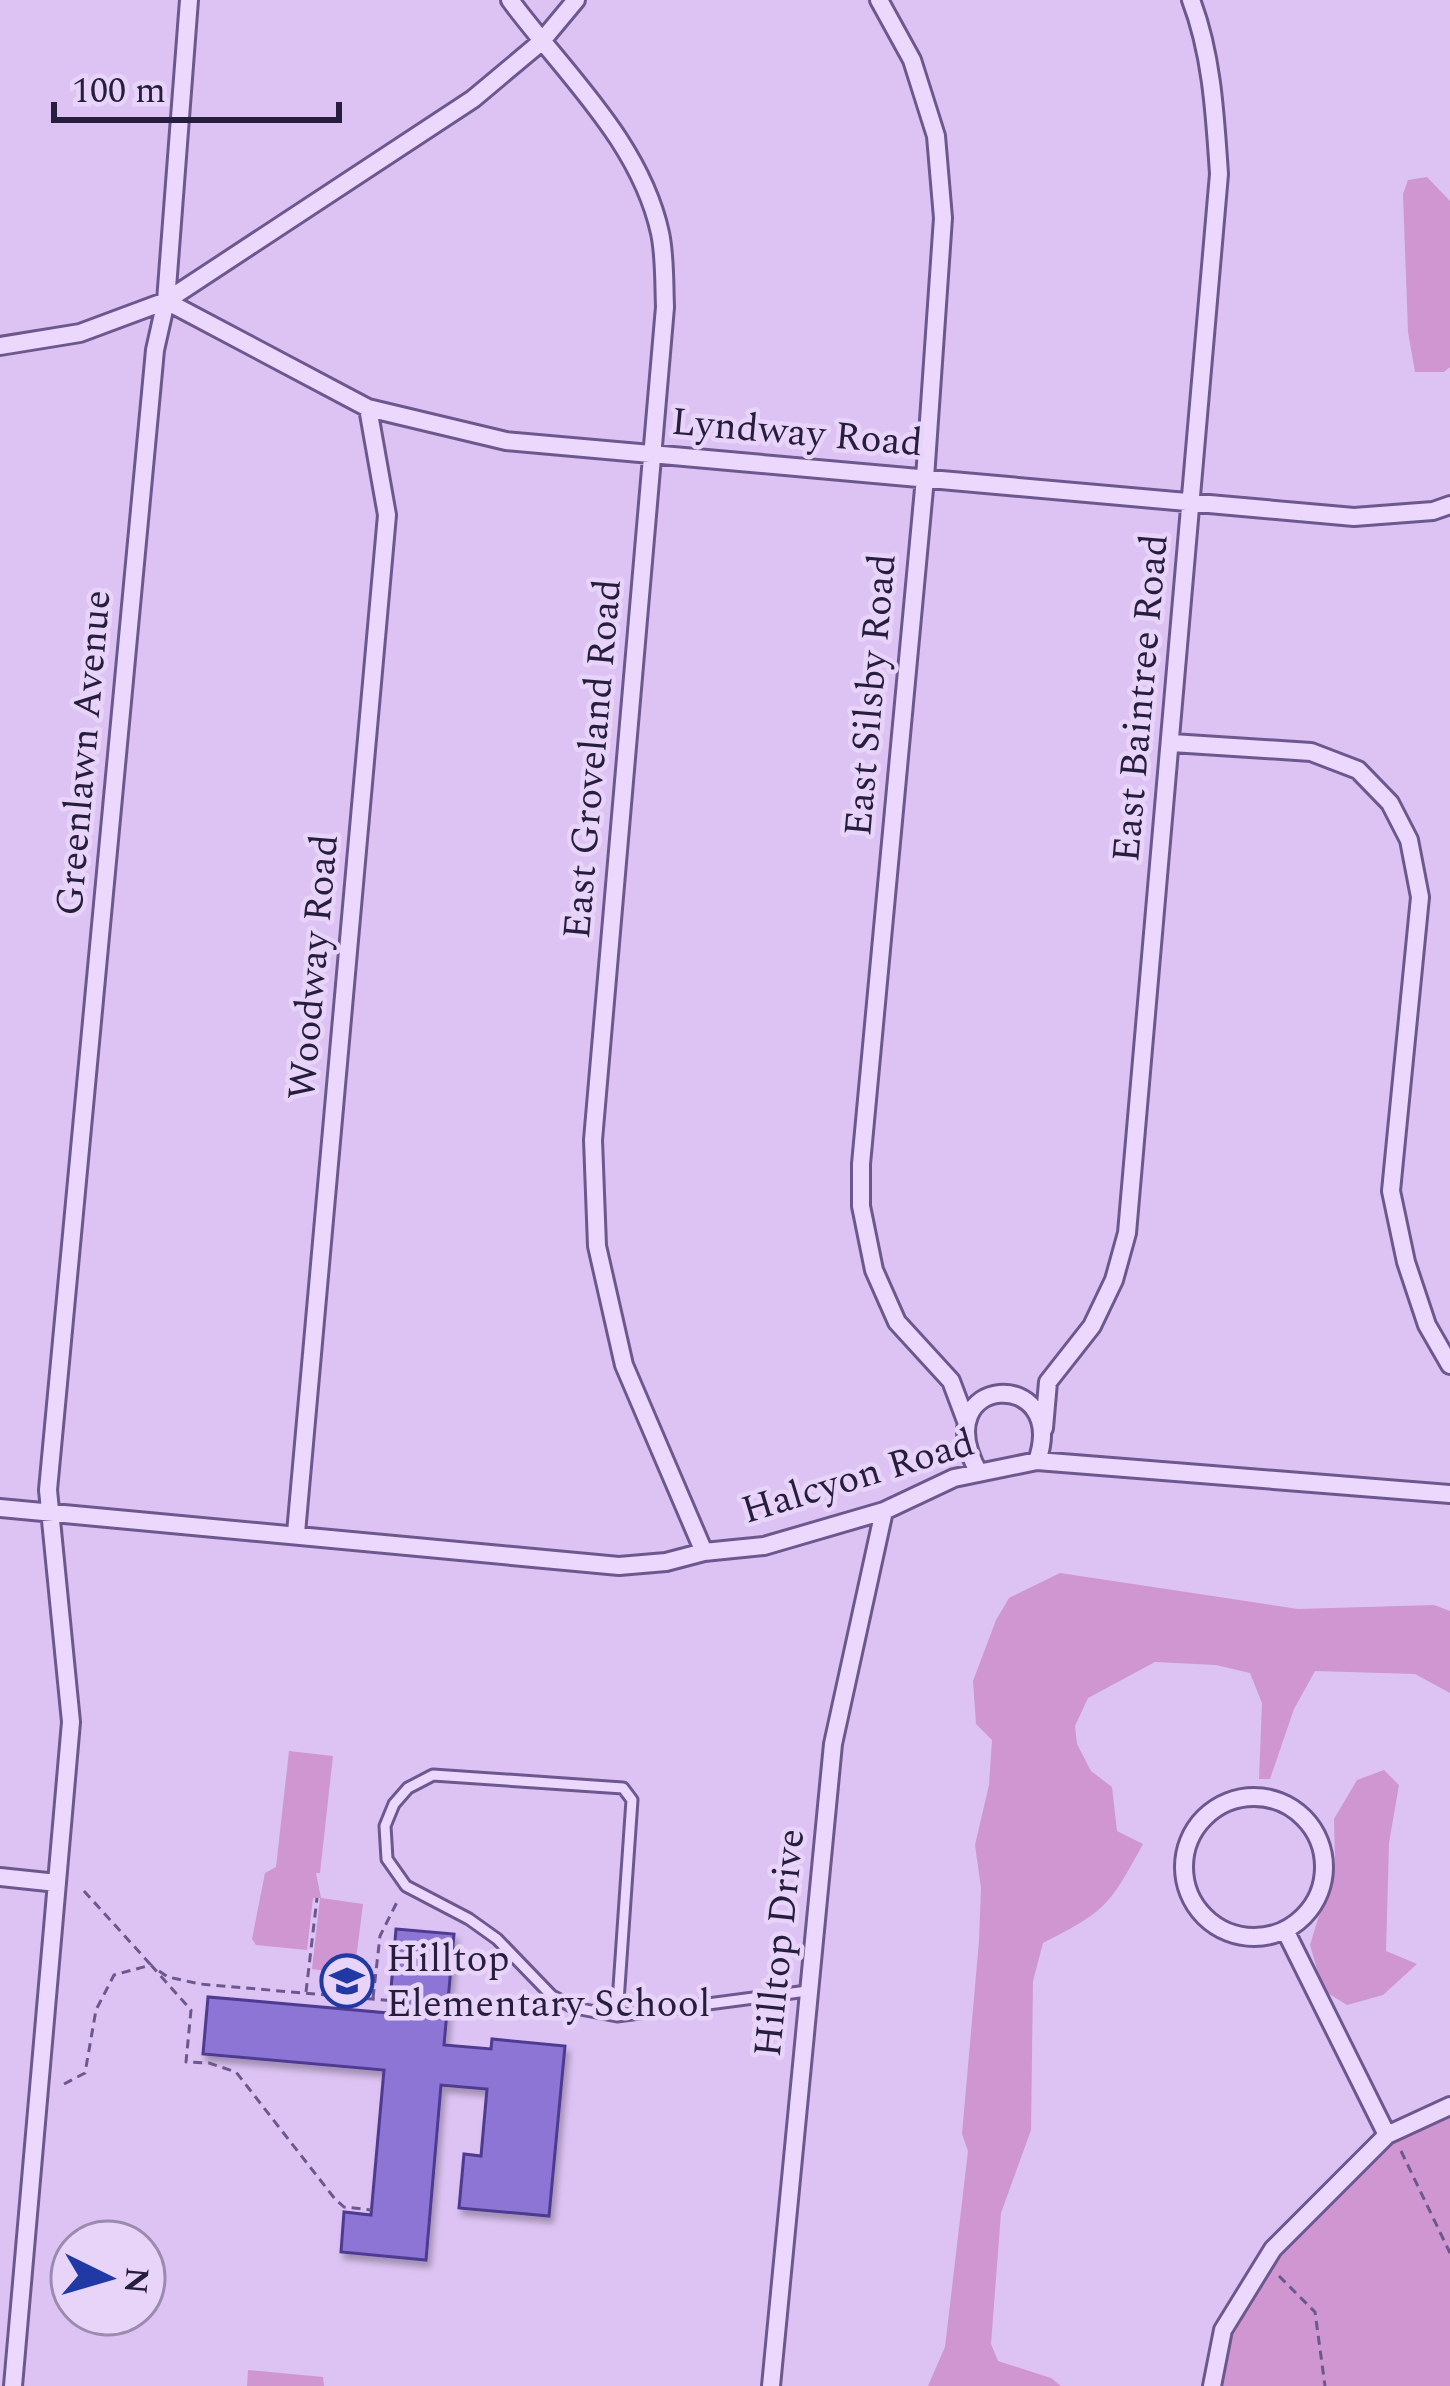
<svg xmlns="http://www.w3.org/2000/svg" width="1450" height="2386" font-family="Spectral,serif">
  <style>
    .green { fill: #cf96d2 }
    .building { fill: #8c75d5; stroke: #4e3b91; stroke-width: 3; filter: url(#shadow) }
    .lines { fill: none; stroke-linecap: round; stroke-linejoin: round }
    .service-casing { stroke: #6c588f; stroke-width: 15 }
    .minor-casing { stroke: #6c588f; stroke-width: 22 }
    .path { stroke: #6c588f; stroke-width: 3; stroke-dasharray: 9 6; stroke-linecap: butt }
    .service { stroke: #ebd8fc; stroke-width: 9 }
    .minor { stroke: #ebd8fc; stroke-width: 16 }
    .labels { text-anchor: middle; dominant-baseline: central; stroke-width: 9; stroke-linejoin: round; paint-order: stroke }
    .street-label { font-size: 39px; fill: #271d3e; stroke: #e8d4f9 }
    .poi-label { font-size: 39px; fill: #271d3e; stroke: #e8d4f9; text-anchor: start }
  </style>
  <defs>
    <filter id="shadow"><feDropShadow dx="3.5" dy="6" stdDeviation="3" flood-color="#0004"/></filter>
  </defs>
  <rect width="100%" height="100%" fill="#dcc3f3"/>
  <path class="green" d="M1427 177 1450 201V367L1444 372H1415L1408 332 1403 194 1408 180Z
    M1060 1573 1298 1609 1434 1605 1450 1611V1693L1415 1674 1315 1671 1294 1709 1270 1779H1259L1262 1703 1250 1673 1216 1665 1155 1662 1088 1698 1075 1726 1077 1744 1091 1771 1112 1787 1117 1831 1143 1844C1109 1906 1106 1911 1043 1943L1033 1981 1031 2130 1001 2213 991 2344 998 2361 1051 2378 1061 2386H928L945 2347 968 2151 962 2134 979 1941 981 1888 975 1845 989 1785 992 1740 976 1724 973 1681 996 1620 1009 1598Z
    M289 1751 333 1756 320 1873H316L321 1898 363 1904 354 1975 312 1969 320 1898H313L307 1950 256 1945 252 1939 265 1873 276 1867Z
    M1384 1770 1399 1785 1389 1843 1386 1951 1417 1964 1383 1995 1347 2005 1323 1990 1310 1945 1335 1863 1334 1819 1357 1780Z
    M1450 2106V2386H1212L1223 2330 1273 2249 1387 2135Z
    M248 2370 323 2377 324 2386H247Z"/>
  <path class="building" d="M396 1929 454 1934 444 2045 491 2049 492 2039 565 2046 549 2216 459 2208 464 2154 481 2156 487 2089 441 2085 426 2260 341 2252 344 2212 371 2215 384 2070 203 2054 208 1997 389 2013Z"/>
  <g class="lines">
    <g class="service-casing">
      <path id="service" d="M617 2016 632 1800 623 1788 433 1775 408 1788 394 1804 385 1826 387 1859 406 1886 469 1919 497 1939 552 1996 575 2008 617 2016 807 1991"/>
    </g>
    <g class="minor-casing">
      <path id="minor" d="M510 0C564 73 640 141 660 233 665 256 664 283 665 307L593 1140 597 1246 624 1365 704 1552
        M879 0 912 60 936 136 943 218 925 478 861 1164V1206L874 1270 897 1322 951 1381 966 1421
        M166 301 368 408 506 441 1354 517 1433 511 1450 505
        M0 346 80 333 166 301 473 99 541 42 576 0
        M1172 743 1311 752 1358 770 1390 803 1409 840 1420 897 1391 1191 1406 1262 1427 1325 1450 1365
        M1044 1428 1048 1382 1092 1326 1114 1280 1127 1233 1219 174C1215 115 1212 55 1191 0
        M979 1473C923 1373 1070 1366 1037 1461
        M0 1508 619 1566 666 1562 704 1552 764 1546 884 1511 954 1478 1037 1461 1450 1494
        M296 1533 387 515 368 408
        M1184 1867a70 70 0 1 1 140 0a70 70 0 1 1-140 0Z
        M0 1877 57 1883
        M1285 1930 1387 2135
        M13 2386 71 1722 48 1490 155 350 166 301 189 0
        M771 2386 833 1744 884 1511
        M1212 2386 1223 2330 1273 2249 1387 2135 1450 2106"/>
    </g>
    <path class="path" d="M84 1891 151 1965
      M159 1971 168 1977 200 1984 406 2002
      M306 1992 317 1898
      M373 1998 380 1936 399 1898
      M64 2084 85 2073 96 2010 114 1975 151 1965 191 2010 186 2062 209 2063 236 2072 335 2199 344 2207 371 2210
      M1401 2151 1450 2253
      M1279 2276 1315 2312 1325 2386"/>
    <use href="#service" class="service"/>
    <use href="#minor" class="minor"/>
  </g>
  <defs>
    <g id="school-ring" transform="scale(2.7)"><circle r="9.5" fill="#e8d4f9" stroke="#2139a5" stroke-width="1.5"/><path d="M0-5L7-2L0 1L-7-2ZM-4 1L0 2.5L4 1V4Q0 6-4 4Z" fill="#2139a5"/></g>
  </defs>
  <g fill-rule="evenodd">
    <use href="#school-ring" x="347" y="1981"/>
  </g>
  <g class="labels">
    <g class="street-label">
      <text transform="translate(797 433) rotate(5)">Lyndway Road</text>
      <text transform="translate(871 695) rotate(-85)">East Silsby Road</text>
      <text transform="translate(1141 698) rotate(-85)">East Baintree Road</text>
      <text transform="translate(84 753) rotate(-85)">Greenlawn Avenue</text>
      <text transform="translate(593 759) rotate(-85)">East Groveland Road</text>
      <text transform="translate(314 967) rotate(-85)">Woodway Road</text>
      <text transform="translate(858 1477) rotate(-17)">Halcyon Road</text>
      <text transform="translate(780 1943) rotate(-84)">Hilltop Drive</text>
    </g>
    <g class="poi-label">
      <text x="386" y="1959">Hilltop<tspan x="386" dy="45">Elementary School</tspan></text>
    </g>
  </g>
  <g transform="translate(108 2278) rotate(95)"><circle r="57" fill="#e8d4f9" stroke="#9b8bae" stroke-width="3"/>
  <path d="M0-9L21 45L0 30L-21 45Z" fill="#2139a5"/>
  <text y="-18" font-size="33" font-weight="bold" text-anchor="middle" fill="#271d3e">N</text>
  </g>
  <path d="M54 102v18h285v-18" fill="none" stroke="#271d3e" stroke-width="6"/>
  <text x="72" y="102" font-size="36" fill="#271d3e" stroke="#e8d4f9" stroke-width="9" paint-order="stroke">100 m</text>
</svg>
